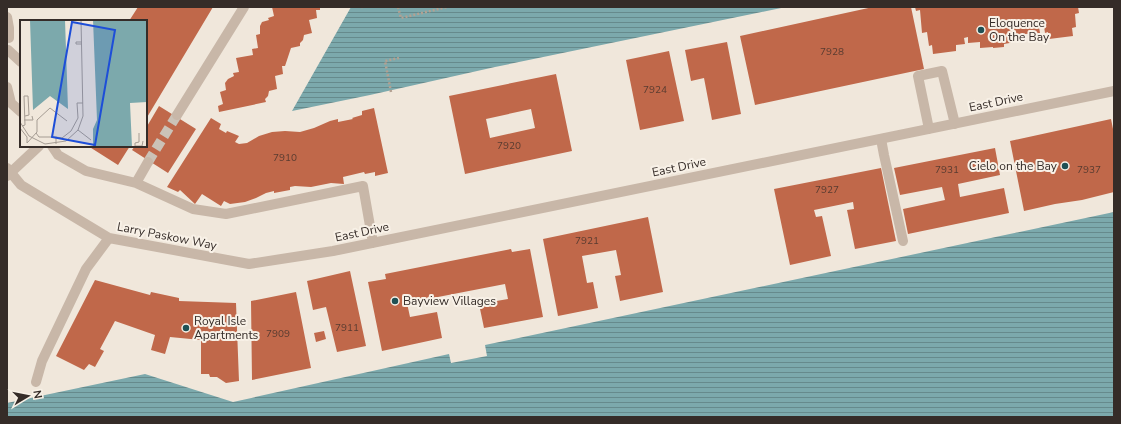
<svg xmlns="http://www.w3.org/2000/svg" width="1121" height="424" font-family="'Nunito Sans',sans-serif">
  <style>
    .water { fill: url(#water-rules) }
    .building { fill: #c0684a; fill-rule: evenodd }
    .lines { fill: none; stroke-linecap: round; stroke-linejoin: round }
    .minor-tunnel { stroke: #cbc2b7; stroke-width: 10; stroke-dasharray: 10 5; stroke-linecap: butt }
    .path { stroke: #b3a192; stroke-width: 2.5; stroke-dasharray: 2 2; stroke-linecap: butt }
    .minor { stroke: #c8b7a8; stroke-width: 10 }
    .poi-dot { fill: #1f5054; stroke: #f8f1e7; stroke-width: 1.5 }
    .labels { text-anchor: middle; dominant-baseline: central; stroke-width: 4; stroke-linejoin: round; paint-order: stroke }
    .number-label { font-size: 10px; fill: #583b30 }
    .poi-label { font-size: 12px; fill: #352c28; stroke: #f8f1e7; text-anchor: start }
    .street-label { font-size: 12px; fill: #352c28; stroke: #f8f1e7 }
    .inset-road { fill: none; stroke: #a59c93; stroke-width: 1 }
    .view { fill: #1d4ed8; fill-opacity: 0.15; stroke: #1d4ed8; stroke-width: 2 }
    .inset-edge { fill: none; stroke: #352c28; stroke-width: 2 }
  </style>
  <defs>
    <pattern id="water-rules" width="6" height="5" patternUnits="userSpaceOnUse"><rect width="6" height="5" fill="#7ca9ac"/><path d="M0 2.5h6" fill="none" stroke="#668a8c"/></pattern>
  </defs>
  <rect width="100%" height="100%" fill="#f0e7db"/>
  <path class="water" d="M351 7H786L495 67 370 95 292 111Z
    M1114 212V417H7V403L145 374 233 402 449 354 451 363 487 356 485 345Z"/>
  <path class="building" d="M138 7H213L146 119V21H129Z
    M272 7H320V10H316L317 18 309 20 312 33 304 35 303 40 300 43V46L291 48 285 66H282L283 74 275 76 277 89 269 91 268 96 265 99 266 102 219 112 218 106 223 104 220 92 226 90 225 83 228 79 234 76 233 73 239 72 236 58 253 55 252 49 258 48 256 35 260 34V26L262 22 269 20 268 18 274 16Z
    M873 7H911L924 69 755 105 740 36Z
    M915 7H1078L1079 13 1075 14 1076 27 1072 28 1073 36 1049 39 1048 32 1045 33 1044 26 1039 27 1040 33 1025 34 1026 40 1004 44V47L993 48V47L980 48V42L968 43V37L964 38 965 44 956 45V51L933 54 932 45 929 46 927 32 922 33 920 10 916 11Z
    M727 42 741 114 712 120 704 78 691 81 685 50Z
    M669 51 684 121 640 130 626 60Z
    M556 74 572 151 465 174 449 96ZM531 109 535 128 490 138 486 119Z
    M159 106 196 129 168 173 132 150 135 146H146V128Z
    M374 108 388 173 375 176V172L365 174 364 172 343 177 344 184 331 183 311 187 295 186 290 187V190L274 193V191L266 193 256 198 245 202 230 204 224 201 221 206 202 194 195 204 180 190 178 192 167 187 211 118 221 124 219 129 226 133 227 131 239 136 235 142 239 144 247 143 259 136 272 132 285 131 300 132 314 128 330 121 338 119V122L353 119 352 118 362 115V111Z
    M1111 119 1114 134V192L1082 200 1055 204 1024 211 1010 141Z
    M88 146H130L118 165Z
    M995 148 1000 175 958 184 960 197 1004 188 1009 213 908 234 903 209 945 200 942 187 900 195 894 168Z
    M881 168 896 241 855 249 847 210 854 209 853 202 814 210 816 217 822 216 831 256 790 265 774 189Z
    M648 217 663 292 620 301 615 276 621 275 616 250 582 256 587 283 593 282 598 308 558 316 543 239Z
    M511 249 512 252 530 249 543 317 484 328 479 304 508 299 505 284 407 303 410 317 437 312 442 338 382 351 368 282 386 279 385 274Z
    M350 271 366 346 337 352 326 307 313 310 307 281Z
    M95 280 150 295 151 292 179 298V301L236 303 239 381 226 383 217 377H210L209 374H201V340L170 337 165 354 151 350 155 335 115 321 100 349 104 351 95 367 89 364 84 370 56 356Z
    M296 292 311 368 252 380 251 301Z
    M324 331 326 339 316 342 314 333Z"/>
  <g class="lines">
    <path class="minor-tunnel" d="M148 162 177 115"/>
    <path class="path" d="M361 7H365
      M398 7 401 18 447 7
      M391 92 385 61 399 58"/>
    <path class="minor" d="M7 17 9 28V38
      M8 50 21 62
      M7 87 11 103 21 112
      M177 115 244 7
      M929 129 918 76 942 71 955 124
      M881 139 884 155 903 241
      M52 146 58 155 86 171 136 183 193 209 226 214 363 186 373 243
      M7 168 21 185 109 238 249 264 333 251 1114 91
      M7 176 39 146
      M136 183 148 162
      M36 382 42 361 86 269 109 238"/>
  </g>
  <g class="poi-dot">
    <circle cx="981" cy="30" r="4"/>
    <circle cx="1065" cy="166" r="4"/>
    <circle cx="395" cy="301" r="4"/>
    <circle cx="186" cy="328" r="4"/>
  </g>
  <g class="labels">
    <g class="number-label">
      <text x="832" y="52">7928</text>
      <text x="655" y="90">7924</text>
      <text x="509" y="146">7920</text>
      <text x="285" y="158">7910</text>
      <text x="947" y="170">7931</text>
      <text x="1089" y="170">7937</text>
      <text x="827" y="190">7927</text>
      <text x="587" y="241">7921</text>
      <text x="347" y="328">7911</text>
      <text x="278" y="334">7909</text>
    </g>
    <g class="poi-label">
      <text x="989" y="23">Eloquence<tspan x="989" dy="14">On the Bay</tspan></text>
      <text x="1057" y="166" text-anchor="end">Cielo on the Bay</text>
      <text x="403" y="301">Bayview Villages</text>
      <text x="194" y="321">Royal Isle<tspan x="194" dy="14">Apartments</tspan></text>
    </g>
    <g class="street-label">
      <text transform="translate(996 102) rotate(-12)">East Drive</text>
      <text transform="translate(679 167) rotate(-12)">East Drive</text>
      <text transform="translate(362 232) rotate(-12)">East Drive</text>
      <text transform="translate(167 236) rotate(11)">Larry Paskow Way</text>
    </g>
  </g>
  <g transform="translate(20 20)">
    <rect width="127" height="127" fill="#f0e7db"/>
    <path d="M10 0H45L48 89 30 76 13 90ZM73 0H127V82L110 83 112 127H73V109L77 100Z" fill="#7ca9ac"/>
    <path class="inset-road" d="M62 22H56V24H62M4 100H13L12 96M0 102 9 116 25 124 46 121 58 110 63 96 61 0M2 106 5 105 4 76H8L9 95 5 96M0 108 7 117V123L17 112V100L30 88 47 101M58 110 71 120M16 113 19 117H36M119 113V122L115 123V126H122L123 121M36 124V117L42 118 51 111 58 98 57 83H63"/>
    <path class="view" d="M52 2 95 10 75 125 32 117Z"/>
    <rect width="127" height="127" class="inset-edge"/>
  </g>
  <rect width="1121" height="424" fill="none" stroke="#352c28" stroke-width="16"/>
  <g transform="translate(28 396) rotate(80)" stroke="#f8f1e7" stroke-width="3" paint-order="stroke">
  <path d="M0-3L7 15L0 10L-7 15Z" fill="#352c28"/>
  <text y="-6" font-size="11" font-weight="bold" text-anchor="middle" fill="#352c28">N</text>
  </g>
</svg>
